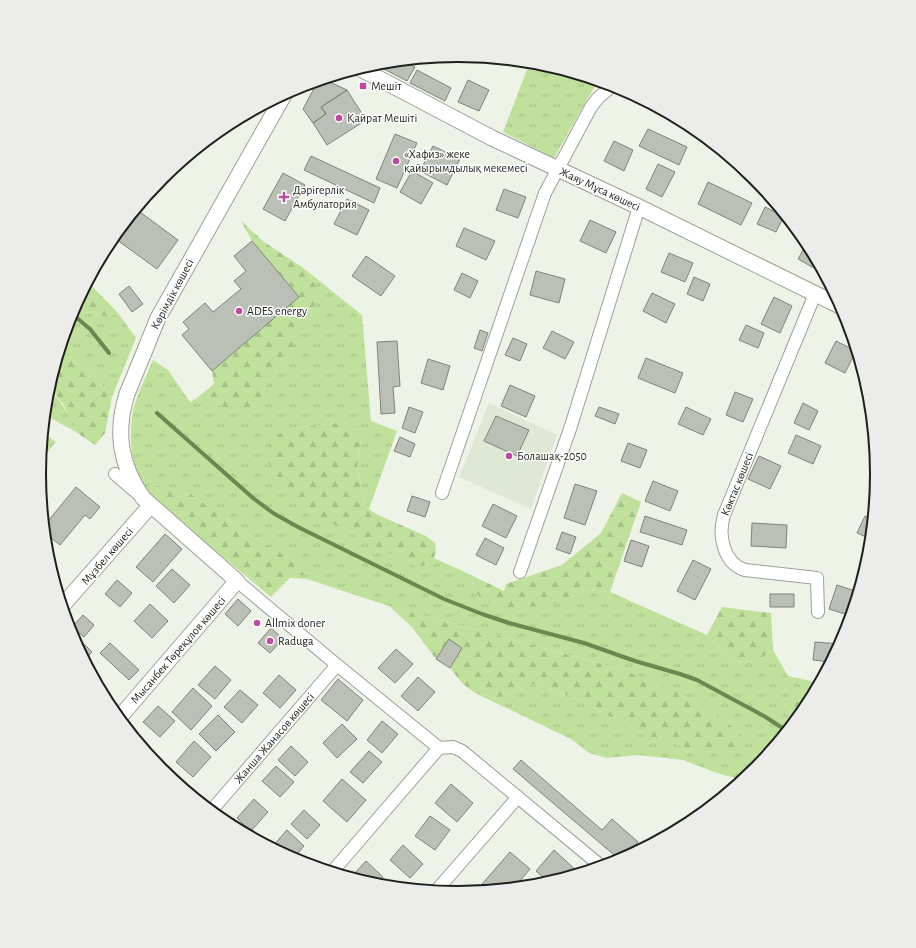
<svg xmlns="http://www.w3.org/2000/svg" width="916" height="948" font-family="'Alegreya Sans',sans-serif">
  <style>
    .built { fill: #dfe8d5 }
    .grass { fill: url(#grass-tufts) }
    .forest { fill: url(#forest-firs) }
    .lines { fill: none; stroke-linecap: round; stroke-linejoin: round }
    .stream { stroke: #6e8651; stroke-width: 4 }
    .building { fill: #bbc0b6; stroke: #7f847a }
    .minor-casing { stroke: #9ca197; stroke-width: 14 }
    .tertiary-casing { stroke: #9ca197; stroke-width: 17 }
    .minor { stroke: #fff; stroke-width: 12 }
    .tertiary { stroke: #fff; stroke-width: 15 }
    .poi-dot { fill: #bf4aa2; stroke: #fefffd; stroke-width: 1.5 }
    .labels { text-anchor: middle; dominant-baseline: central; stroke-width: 3; stroke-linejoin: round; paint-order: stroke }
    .poi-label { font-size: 12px; fill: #1e201c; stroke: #fefffd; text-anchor: start }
    .street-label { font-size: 12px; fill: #1e201c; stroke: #fefffd }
    .rim { fill: none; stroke: #1e201c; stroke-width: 2 }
  </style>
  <defs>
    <pattern id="grass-tufts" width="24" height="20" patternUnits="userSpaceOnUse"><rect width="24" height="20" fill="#c0e19b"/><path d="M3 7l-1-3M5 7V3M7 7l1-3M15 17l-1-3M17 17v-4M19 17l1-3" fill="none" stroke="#a5c185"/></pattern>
    <pattern id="forest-firs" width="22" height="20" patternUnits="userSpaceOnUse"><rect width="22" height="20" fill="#c0e19b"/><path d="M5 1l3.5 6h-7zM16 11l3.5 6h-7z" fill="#a5c185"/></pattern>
  </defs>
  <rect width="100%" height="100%" fill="#eef3e8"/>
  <path class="built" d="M489 403 557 435 531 509 459 477Z"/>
  <path class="grass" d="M530 62C554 64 575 75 596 85L589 96 554 158 503 132Z
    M302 267 362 315 371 421 397 431 369 509 365 502 357 468 361 439 347 422 300 427 284 431 425 566 434 558 471 575 474 589 550 605 588 590 610 592 707 635 735 662 757 661 773 650 788 676 802 679 785 707 800 715 754 770 742 780 717 773 683 760 638 755 607 758 589 753 571 739 475 693 496 698 508 695 533 684 569 695 645 735 624 670 389 606 307 579 290 578 313 572 242 530 191 494 149 485 161 505C157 501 151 498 148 493 130 469 127 431 135 403 140 389 147 374 153 360L168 370 190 402 197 398 208 404 261 405 263 389 291 353 315 284Z
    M76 304 85 312 107 317 118 313 136 338 112 397 92 373 60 351 71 313Z
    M48 389C62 400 69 416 76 432L45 415Z
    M43 433 56 442 44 456 41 454Z"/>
  <path class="forest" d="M579 75 600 81 596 85 579 76Z
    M241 221 264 242 302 267 315 284 314 306 291 353 263 389 261 405 252 412 208 404 197 398 214 384 212 371 299 297 252 241Z
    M88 282 118 313 107 317 85 312 76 304Z
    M60 351 92 373 112 397 105 433 95 445 76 432 63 404 55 394 48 389Z
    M347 422 355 426 361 439 357 468 365 502 369 509 376 514 426 536 435 543C438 557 432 566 417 567L344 530 319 516 275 475 268 461 271 439 284 431 300 427Z
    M148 484 191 494 242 530 314 572 290 578 271 597 161 505Z
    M622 493 641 502 610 592 588 590 550 605 501 608 481 599 474 589 471 575 504 591 506 584 562 565 601 533Z
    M389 606 624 670 700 702 737 731 739 741 730 752H700L645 735 569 695 533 684 508 695 496 698 475 693 463 684 450 668 462 648 448 640 436 659 412 627Z
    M722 607 771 613 773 650 757 661 735 662 707 635Z
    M802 679 819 683 806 707 800 715 785 707Z"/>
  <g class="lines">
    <path class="stream" d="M71 313 90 329 109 353
      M157 413 253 498 273 513 298 527 444 599 482 614 509 623 584 643 635 661 680 674 697 680 764 716 787 731"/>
  </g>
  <path class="building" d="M402 60 415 67 407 81 382 68 385 62Z
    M417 70 451 88 445 101 410 83Z
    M323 79 347 90 321 107 326 114 313 123 303 109 318 81Z
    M468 80 489 90 479 111 458 102Z
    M347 90 366 120 327 145 313 123 326 114 321 107Z
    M648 129 687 147 679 165 639 146Z
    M395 134 417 143 397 188 376 179Z
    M614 141 633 150 624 171 604 161Z
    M433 146 460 159 447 185 420 171Z
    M311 156 380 188 374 203 304 170Z
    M658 164 675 172 662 197 646 189Z
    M412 171 433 183 421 204 400 192Z
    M283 173 305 185 285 221 263 209Z
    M708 182 752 203 741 225 698 204Z
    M504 189 526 197 518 218 496 210Z
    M347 199 369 210 357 235 334 224Z
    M765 207 784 216 776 232 757 224Z
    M136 209 178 240 157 269 113 237Z
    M590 220 616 232 606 253 580 241Z
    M464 228 495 241 486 260 456 246Z
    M252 241 299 297 212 371 182 335 189 329 183 322 205 303 213 312 241 289 234 281 246 271 234 256Z
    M807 243 817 262 814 268 798 259Z
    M669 253 693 263 685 282 661 272Z
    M366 256 395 276 381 296 352 276Z
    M536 271 565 279 559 303 530 295Z
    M462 273 478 281 470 298 454 290Z
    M694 277 710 284 703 301 687 294Z
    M129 286 143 304 132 312 119 294Z
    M652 293 675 304 666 323 643 311Z
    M774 297 792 306 780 333 761 324Z
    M746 325 764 333 758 348 739 340Z
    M480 330 488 333 482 351 474 348Z
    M552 331 574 342 565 359 543 348Z
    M513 338 527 344 520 361 505 355Z
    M397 341 400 386 393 387 395 413 381 414 377 342Z
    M836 341 856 351 845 373 825 363Z
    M646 358 683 373 675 393 638 378Z
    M428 359 450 366 443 390 421 383Z
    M510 385 535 396 526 417 501 406Z
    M735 392 753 399 743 422 726 415Z
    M803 403 818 411 809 430 794 423Z
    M409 407 423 412 415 433 402 428Z
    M599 407 619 414 615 424 595 416Z
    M686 407 711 419 703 435 678 424Z
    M496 416 529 430 517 456 484 441Z
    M796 435 821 446 813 464 788 453Z
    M400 437 415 444 410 457 394 451Z
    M628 443 647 450 640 468 621 461Z
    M759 456 781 466 770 489 748 479Z
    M653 481 678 491 670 511 645 501Z
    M575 484 597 491 585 525 564 518Z
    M76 487 100 507 90 519 85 515 60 545 45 533 44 526Z
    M412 496 430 502 425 517 407 511Z
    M493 504 517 516 506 538 482 526Z
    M645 516 687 530 682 545 640 532Z
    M865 516 873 519 871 539 857 533Z
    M752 523 787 525 786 548 751 546Z
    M562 532 576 537 570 554 556 549Z
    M165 534 182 549 153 582 136 567Z
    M485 538 504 548 496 565 476 555Z
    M631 540 649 546 642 567 624 561Z
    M693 560 711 569 695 600 677 591Z
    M172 569 190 585 174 603 156 586Z
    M117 580 132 593 120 607 105 594Z
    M837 585 858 592 851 616 829 609Z
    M770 594H794V607H770Z
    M238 599 251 611 238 626 225 614Z
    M150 604 168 621 152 638 134 621Z
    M83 615 94 625 84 637 72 627Z
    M271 628 283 639 270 653 258 643Z
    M73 633 92 652 85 660 71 635Z
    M449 639 462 648 450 668 436 659Z
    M815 642 840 644 830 662 813 660Z
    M110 643 139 670 129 680 100 653Z
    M396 649 413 664 395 683 378 668Z
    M215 666 231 680 215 699 198 685Z
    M279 675 296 690 280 708 263 693Z
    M93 676 104 686 101 690Z
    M418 677 435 692 418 711 401 696Z
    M338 679 363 700 347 721 321 700Z
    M193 688 212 706 191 730 172 712Z
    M240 690 258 705 242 723 224 707Z
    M158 706 175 721 160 737 143 722Z
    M218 715 235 732 216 751 199 734Z
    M382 721 398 734 382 753 367 740Z
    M342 724 357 739 337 758 323 743Z
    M194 741 211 757 193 777 176 762Z
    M142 746 155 757 153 759Z
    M291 746 308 762 295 776 278 760Z
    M369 751 382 762 363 783 350 772Z
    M521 760 602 830 612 819 638 842 625 858 620 860 513 769Z
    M276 766 294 782 280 797 262 781Z
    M342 779 366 800 347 822 323 801Z
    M451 784 473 803 457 822 435 803Z
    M254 799 268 812 251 831 237 818Z
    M304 810 320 825 307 839 291 824Z
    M430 816 450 830 435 850 415 836Z
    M287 830 304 846 293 859 272 847Z
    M403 845 423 864 410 878 390 860Z
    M554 850 579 873 549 882 536 871Z
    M510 852 530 869 515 887 476 891Z
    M366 861 383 877 376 885 355 879 352 876Z"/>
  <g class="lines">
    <g class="minor-casing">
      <path id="minor" d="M815 294 724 515C718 535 723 563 745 570L817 578 818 612
        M115 474 137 493
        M442 493 545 193 591 107 598 98 613 85
        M520 572 571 426 639 207
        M237 581 337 665 439 748 453 747 462 751 601 866
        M211 811 337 665
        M332 872 439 748
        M436 891 518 797"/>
    </g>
    <g class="tertiary-casing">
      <path id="tertiary" d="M359 68 492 138 639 207 842 307
        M62 606 151 505
        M119 718 237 581 143 498C120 465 115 432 127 394L158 318 285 93"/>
    </g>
    <use href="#minor" class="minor"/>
    <use href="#tertiary" class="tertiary"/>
  </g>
  <g class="poi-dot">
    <rect x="359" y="82" width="8" height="8" rx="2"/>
    <circle cx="339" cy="118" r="4"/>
    <circle cx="396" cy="161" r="4"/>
    <path d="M282 191h4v4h4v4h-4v4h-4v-4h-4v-4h4z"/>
    <circle cx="239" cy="311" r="4"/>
    <circle cx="509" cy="456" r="4"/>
    <circle cx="257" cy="623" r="4"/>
    <circle cx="270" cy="641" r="4"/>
  </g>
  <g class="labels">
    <g class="poi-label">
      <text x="371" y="86">Мешіт</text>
      <text x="347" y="118">Қайрат Мешіті</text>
      <text x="404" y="154">«Хафиз» жеке<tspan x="404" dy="14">қайырымдылық мекемесі</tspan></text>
      <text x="293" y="190">Дәрігерлік<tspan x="293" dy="14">Амбулатория</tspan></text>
      <text x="247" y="311">ADES energy</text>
      <text x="517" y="456">Болашақ-2050</text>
      <text x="265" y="623">Allmix doner</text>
      <text x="278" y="641">Raduga</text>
    </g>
    <g class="street-label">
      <text transform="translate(600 189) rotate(25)">Жаяу Мұса көшесі</text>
      <text transform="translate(172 294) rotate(-62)">Көрімдік көшесі</text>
      <text transform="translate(737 484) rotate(-68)">Көктас көшесі</text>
      <text transform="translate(107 556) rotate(-49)">Мұзбел көшесі</text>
      <text transform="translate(178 650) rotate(-49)">Мысанбек Төреқұлов көшесі</text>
      <text transform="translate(274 738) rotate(-49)">Жанша Жанасов көшесі</text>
    </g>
  </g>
  <path d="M0 0H916V948H0ZM46 474a412 412 0 1 1 824 0a412 412 0 1 1-824 0Z" fill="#ecedeb" fill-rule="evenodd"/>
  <path class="rim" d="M46 474a412 412 0 1 1 824 0a412 412 0 1 1-824 0Z"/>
</svg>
